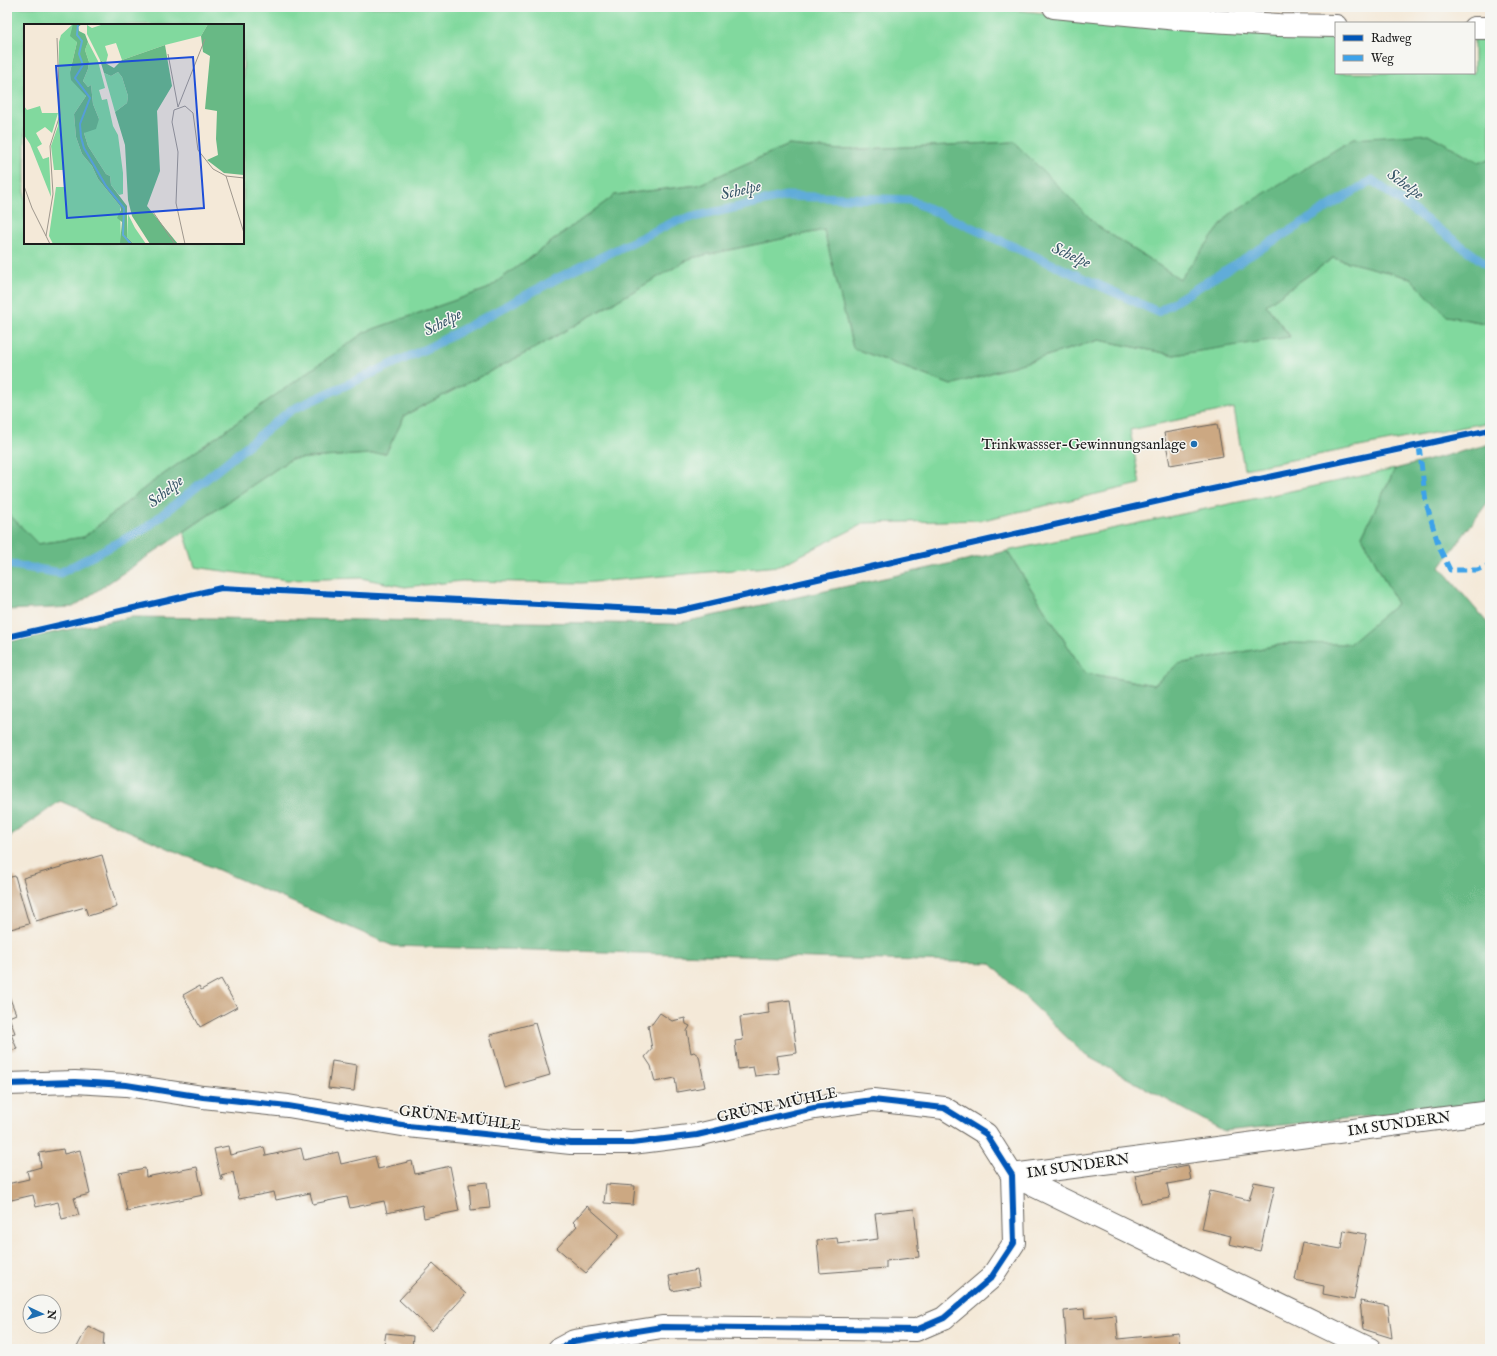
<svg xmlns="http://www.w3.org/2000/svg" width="1497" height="1356" font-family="'IM FELL English',serif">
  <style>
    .green { fill: #81d99e; stroke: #4e7a5d; fill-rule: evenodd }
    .forest { fill: #68b985; stroke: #426a50 }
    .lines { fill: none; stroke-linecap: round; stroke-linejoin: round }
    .stream { stroke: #60acd9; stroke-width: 9 }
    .building { fill: #cca882 }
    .street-casing { stroke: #68645e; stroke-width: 24 }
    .street { stroke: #fff; stroke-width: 22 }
    .quiet { stroke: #3da2ea; stroke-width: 5; stroke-dasharray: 10 5; stroke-linecap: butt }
    .cycleway-casing { stroke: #f6f6f2; stroke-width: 8 }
    .cycleway { stroke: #0057b8; stroke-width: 6 }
    .poi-dot { fill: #1f6fb2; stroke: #f6f6f2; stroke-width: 1.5 }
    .labels { text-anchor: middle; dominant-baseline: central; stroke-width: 3; stroke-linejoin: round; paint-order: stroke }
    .poi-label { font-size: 15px; fill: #1c1c1c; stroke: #f6f6f2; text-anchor: end }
    .street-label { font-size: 15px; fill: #1c1c1c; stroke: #f6f6f2 }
    .water-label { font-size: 16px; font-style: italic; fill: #375668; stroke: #f6f6f2 }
    .inset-river { fill: none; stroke: #60acd9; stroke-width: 2 }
    .inset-road { fill: none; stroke: #9e978d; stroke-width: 1 }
    .view { fill: #1d4ed8; fill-opacity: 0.15; stroke: #1d4ed8; stroke-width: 2 }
    .inset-edge { fill: none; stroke: #1c1c1c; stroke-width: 2 }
  </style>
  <rect width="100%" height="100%" fill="#f6f6f2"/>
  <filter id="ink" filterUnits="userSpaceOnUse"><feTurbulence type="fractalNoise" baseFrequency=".025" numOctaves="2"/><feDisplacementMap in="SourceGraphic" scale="8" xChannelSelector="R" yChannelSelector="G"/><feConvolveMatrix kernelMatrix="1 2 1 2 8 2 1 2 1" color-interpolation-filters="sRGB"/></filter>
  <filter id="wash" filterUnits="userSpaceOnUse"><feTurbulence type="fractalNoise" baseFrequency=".012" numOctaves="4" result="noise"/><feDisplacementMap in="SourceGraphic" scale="16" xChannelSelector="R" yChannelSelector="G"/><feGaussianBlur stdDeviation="0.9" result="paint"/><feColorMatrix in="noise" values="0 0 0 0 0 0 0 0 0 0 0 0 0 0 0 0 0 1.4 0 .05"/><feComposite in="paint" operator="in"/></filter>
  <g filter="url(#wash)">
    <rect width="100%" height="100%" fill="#f4e9d8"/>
    <path class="green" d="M7 7H1002L1015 10 1180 27 1336 31V73H1474V35L1490 36V160L1479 162 1428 134 1229 215 1180 279 1099 227 1014 142 842 150 788 145 698 185 615 195 487 289 365 332 147 486 84 537 37 544 7 512ZM25 25H243V243H25Z
      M824 230 853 348 951 385 1099 340 1174 355 1290 336 1266 305 1333 258 1411 278 1447 316 1490 324V422L1244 469 1234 408 1130 430 1140 484 983 520 865 523 779 566 582 583 462 581 405 587 361 578 287 580 195 567 184 532 291 459 386 453 405 415 530 351 691 258Z
      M1395 469 1362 536 1397 604 1349 645 1290 643 1178 664 1154 685 1085 673 1007 551Z"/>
    <path class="forest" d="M1428 134 1479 162 1490 160V324L1447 316 1410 278 1333 258 1266 305 1290 337 1174 355 1099 340 951 385 853 348 824 230 691 258 530 351 405 415 386 453 291 459 73 607 7 610V512L38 544 84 537 147 486 365 332 487 289 615 195 698 185 788 145 842 150 1014 142 1099 227 1180 279 1229 215 1353 139Z
      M1490 444V499L1440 567 1490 626V1104L1224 1131 1085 1055 990 963 393 946 60 801 7 839V642L131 617 675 624 1007 551 1085 673 1154 685 1178 664 1290 643 1349 644 1397 604 1362 536 1395 469Z"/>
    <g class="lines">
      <path class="stream" d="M7 564 60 573 146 528 291 410 432 346 560 277 676 221 786 196 910 200 1158 312 1372 180 1490 267"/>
    </g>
    <g id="blocks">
      <path class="building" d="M1217 424 1223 456 1170 465 1164 433Z
        M102 855 117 907 88 916 85 907 36 921 23 878Z
        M15 876 29 924 7 930V878Z
        M221 979 237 1007 200 1027 183 995 199 986 201 990Z
        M7 996H9L16 1014 9 1017 15 1033 11 1034 17 1049 7 1052Z
        M790 1000 797 1053 776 1056 779 1073 755 1076 753 1067 738 1069 735 1041 743 1040 740 1017 769 1013 768 1003Z
        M660 1013 672 1021 685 1018 686 1024 690 1026 687 1031 691 1053 694 1052 699 1056 705 1087 677 1092 675 1078 655 1082 651 1066 645 1057 652 1049 648 1025 652 1024Z
        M535 1023 550 1075 505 1088 490 1035Z
        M332 1061 357 1065 354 1091 328 1088Z
        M228 1146 230 1155 264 1147 266 1156 301 1148 304 1160 338 1152 341 1164 375 1156 378 1169 412 1161 415 1174 450 1166 459 1211 424 1218 422 1205 387 1213 384 1201 350 1208 347 1197 313 1204 310 1193 276 1200 274 1192 239 1199 233 1172 221 1175 223 1180H221L214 1149Z
        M63 1149 64 1154 80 1150 90 1194 74 1198 79 1215 62 1219 58 1202 36 1207 33 1195 7 1201V1184L29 1179 27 1171 41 1167 39 1153Z
        M1188 1165 1191 1180 1167 1184 1170 1198 1141 1203 1135 1175Z
        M197 1167 203 1195 127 1211 119 1173 145 1168 146 1177Z
        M487 1182 490 1208 471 1210 469 1184Z
        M1254 1182 1275 1186 1260 1251 1229 1244 1231 1236 1202 1229 1210 1191 1249 1200Z
        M606 1184 635 1186 633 1205 604 1203Z
        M587 1206 620 1235 586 1273 557 1248 577 1226 573 1222Z
        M914 1209 919 1257 886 1261V1268L820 1273 817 1240 837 1238 838 1244 878 1239 875 1213Z
        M1344 1230 1366 1234 1354 1300 1323 1294 1324 1286 1295 1280 1302 1242 1341 1249Z
        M433 1264 466 1294 432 1331 399 1300Z
        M697 1270 700 1286 672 1291 669 1276Z
        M1360 1301 1388 1306 1392 1338 1363 1329Z
        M1084 1309 1085 1318 1116 1315 1118 1339 1179 1333 1180 1349H1067L1064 1311Z
        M88 1326 104 1334 103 1349H76Z
        M386 1333 413 1336 412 1349 384 1345Z"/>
    </g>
  </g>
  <g filter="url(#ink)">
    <use href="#blocks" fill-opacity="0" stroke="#68645e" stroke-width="1"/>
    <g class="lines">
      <g class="street-casing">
        <path id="street" d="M1054 7 1178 19 1279 25 1336 26
          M1474 28H1490
          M7 1084 75 1082 126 1085 203 1097 288 1106 408 1126 571 1143H632L697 1135 814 1108 873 1100 944 1108 986 1134 1012 1175 1014 1243 991 1278 944 1318 916 1330 662 1327 574 1341 559 1349
          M1012 1175 1490 1112
          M1012 1175 1370 1349"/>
      </g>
      <use href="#street" class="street"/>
      <path class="quiet" d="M1419 446 1426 503 1439 547 1450 570H1477L1490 565"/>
      <g class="cycleway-casing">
        <path id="cycleway" d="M7 637 221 588 678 611 1203 491 1490 430
          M7 1084 75 1082 126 1085 203 1097 288 1106 408 1126 571 1143H632L697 1135 814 1108 873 1100 944 1108 986 1134 1012 1175 1014 1243 991 1278 944 1318 916 1330 662 1327 574 1341 559 1349"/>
      </g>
      <use href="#cycleway" class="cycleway"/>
    </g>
  </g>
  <circle class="poi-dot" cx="1194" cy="444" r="4"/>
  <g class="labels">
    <g class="poi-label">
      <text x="1186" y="444">Trinkwassser-Gewinnungsanlage</text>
    </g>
    <g class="street-label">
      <text transform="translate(777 1105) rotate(-12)">GRÜNE MÜHLE</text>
      <text transform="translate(460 1118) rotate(7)">GRÜNE MÜHLE</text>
      <text transform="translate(1399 1124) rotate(-8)">IM SUNDERN</text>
      <text transform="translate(1078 1166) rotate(-8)">IM SUNDERN</text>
    </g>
    <g class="water-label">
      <text transform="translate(1405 185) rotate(36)">Schelpe</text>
      <text transform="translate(741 191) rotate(-13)">Schelpe</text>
      <text transform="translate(1071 256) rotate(24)">Schelpe</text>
      <text transform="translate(443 323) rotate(-28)">Schelpe</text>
      <text transform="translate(166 492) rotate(-39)">Schelpe</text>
    </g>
  </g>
  <g transform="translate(24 24)">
    <rect width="220" height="220" fill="#f4e9d8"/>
    <path d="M49 0 53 18 46 48 62 72 50 90 52 113 58 130 68 142 74 155 96 182 97 220H29L25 212 32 163H40L39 146H30L27 122 34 102 35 18 37 11ZM80 0H184L177 12 141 21 98 36 92 19 81 22 84 31 82 39 76 36 63 10V1L68 4ZM64 18 74 37 81 64 75 66 78 76 83 75 89 102 94 111 99 149V170L95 171 87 161 86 152 82 150 64 122 60 109 75 95 69 80 67 61 64 63 59 57 64 45 65 38 61 26ZM94 48 98 53 104 72 103 79 91 88 80 49 87 52ZM0 82 3 86 16 82 18 89H34L28 109 21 103 12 109 18 120 13 123 19 135 25 133 27 173 6 120 0 111ZM104 190 111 204 122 220H110L103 213Z" fill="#81d99e"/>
    <path d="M49 0H58L54 3 55 7 61 10 64 18 61 26 65 38 64 45 59 57 64 63 67 61 69 80 75 95 72 105 60 109 64 122 82 150 86 152 87 161 103 182V213L110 220 96 219 98 198 93 194 97 186 96 182 74 155 68 142 58 130 52 113 50 90 62 72 47 56 46 48 53 18 46 12ZM184 0H220V151L200 149 183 136 194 131 192 115 193 87 181 85 186 32 179 28 177 12ZM141 21 148 62 133 87 136 147 123 182 154 220H126L108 192 104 176 101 121 91 88 103 79 104 72 98 53 94 48 87 52 80 49 76 36 90 44 98 36Z" fill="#68b985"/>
    <path class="inset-river" d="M54 0 53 11 58 17 55 30 59 41 51 54 66 74 56 100 57 113 60 124 82 162 100 184 99 211 107 220"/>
    <path class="inset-road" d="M144 30 154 83M154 83 181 15M202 152 220 209M0 162 8 184 26 220M129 188 151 220M22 212 29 170 26 122 36 91 33 14M161 220 152 179 154 128 148 98 150 86 161 82 169 89 174 126 189 145 202 152 220 154"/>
    <path class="view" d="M169 33 180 184 43 194 32 42Z"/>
    <rect width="220" height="220" class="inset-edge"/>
  </g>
  <rect width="1497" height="1356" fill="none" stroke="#f6f6f2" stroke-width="24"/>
  <rect x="1335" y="22" width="140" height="52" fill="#f6f6f2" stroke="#9f9f9c"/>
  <rect x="1343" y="35" width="20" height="6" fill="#0057b8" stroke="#9f9f9c"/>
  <text x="1371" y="42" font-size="12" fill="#1c1c1c">Radweg</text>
  <rect x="1343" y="55" width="20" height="6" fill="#3da2ea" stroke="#9f9f9c"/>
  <text x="1371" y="62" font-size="12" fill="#1c1c1c">Weg</text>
  <g transform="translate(42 1314) rotate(94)"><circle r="19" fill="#f6f6f2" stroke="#9f9f9c"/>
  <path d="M0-3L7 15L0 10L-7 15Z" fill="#1f6fb2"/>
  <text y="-6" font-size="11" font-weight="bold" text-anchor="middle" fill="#1c1c1c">N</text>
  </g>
</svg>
